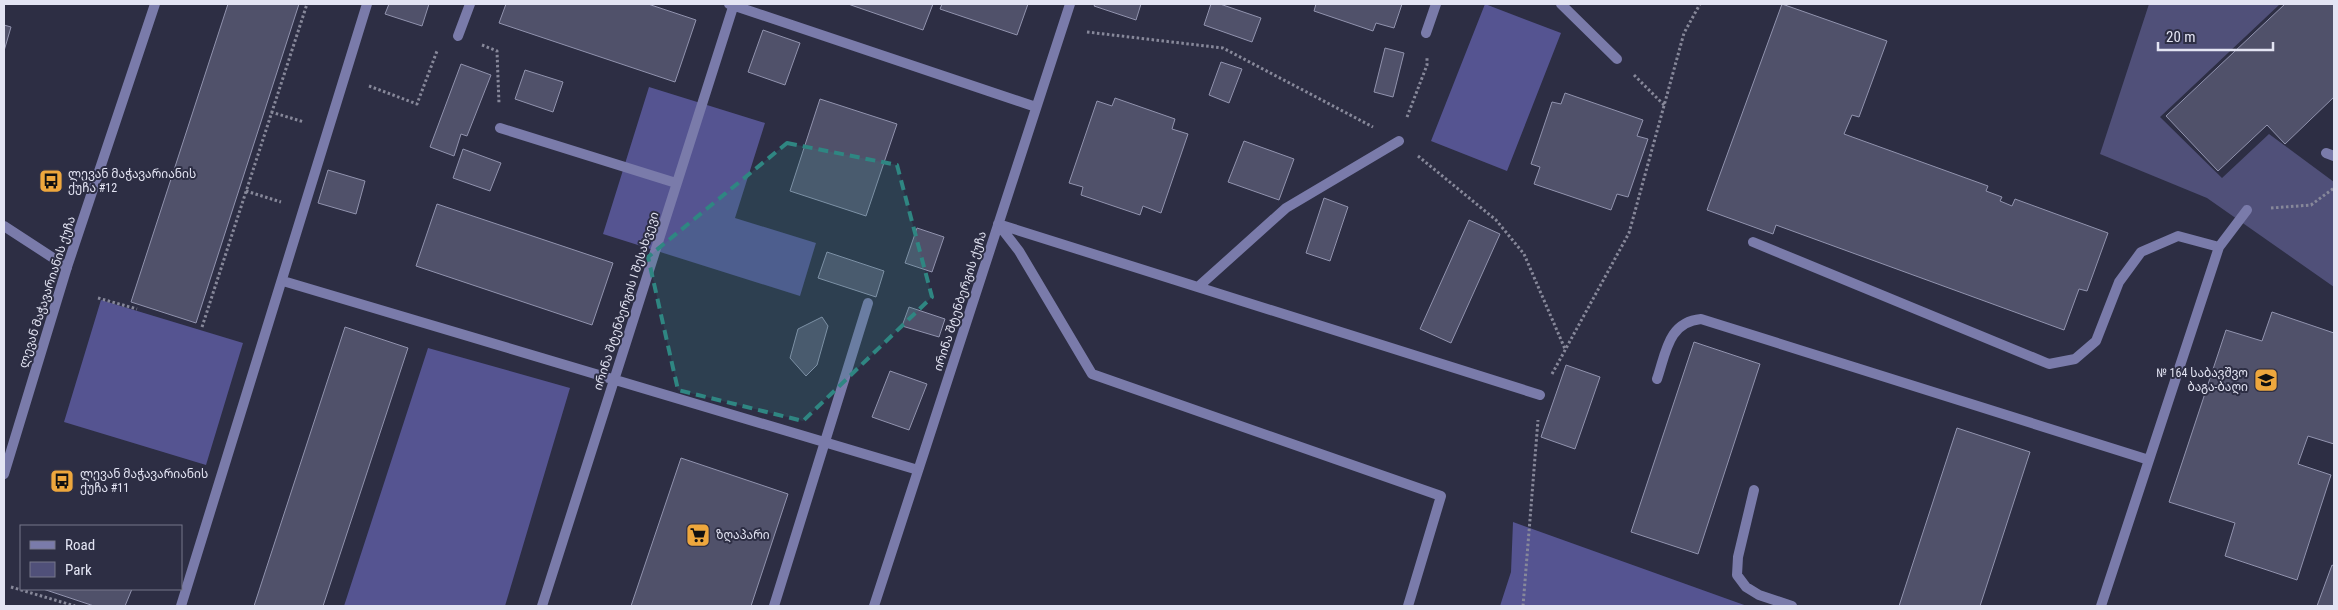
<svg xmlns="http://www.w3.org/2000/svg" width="2338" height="610" font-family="'Roboto Condensed','Noto Sans Georgian',sans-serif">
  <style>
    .green { fill: #505079 }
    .forest { fill: #555491 }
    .building { fill: #50516a; stroke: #9193ae }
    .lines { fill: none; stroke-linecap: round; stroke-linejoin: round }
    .path { stroke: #87889a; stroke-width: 3; stroke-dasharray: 2.5 2.5; stroke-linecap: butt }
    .service { stroke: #7a7baa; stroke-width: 10 }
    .tertiary { stroke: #7a7baa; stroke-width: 10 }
    .marked { fill: #2f8682; fill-opacity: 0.2; stroke: #2f8682; stroke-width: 4; stroke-dasharray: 10 6; stroke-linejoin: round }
    .labels { text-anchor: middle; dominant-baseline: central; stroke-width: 4; stroke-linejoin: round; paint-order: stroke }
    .poi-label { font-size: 12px; fill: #e3e4f3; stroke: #2d2e44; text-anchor: start }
    .street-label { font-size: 12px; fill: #e3e4f3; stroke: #2d2e44 }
  </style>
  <rect width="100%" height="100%" fill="#2d2e44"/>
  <path class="green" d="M2149 4H2280L2160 117 2222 178 2269 134 2334 182V287L2207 198 2100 154Z"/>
  <path class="forest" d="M1485 4 1561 33 1507 171 1431 141Z
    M649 87 765 123 735 218 816 243 800 296 603 234Z
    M101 300 243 343 206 465 64 422Z
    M428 348 570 388 505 606H344Z
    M1513 522 1747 606H1500L1511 572Z"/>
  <path class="building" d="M228 4H299L196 323 131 302Z
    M389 4H429L422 26 385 14Z
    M506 4H648L696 20 675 82 499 23Z
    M848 4H933L923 30Z
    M942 4H1028L1017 35 940 9Z
    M1095 4H1141L1136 20 1094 6Z
    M1211 4H1220L1261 18 1252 42 1204 25Z
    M1316 4H1402L1394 28 1376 23 1373 31 1314 11Z
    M1782 4 1887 41 1859 117 1852 115 1844 134 1988 186 1986 191 2002 197 2000 201 2012 206 2015 199 2108 233 2087 291 2079 289 2064 330 1776 225 1773 234 1707 210Z
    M2285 4H2334V97L2285 144 2267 125 2218 171 2166 116Z
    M4 25 11 27 4 51Z
    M763 30 800 43 785 85 748 72Z
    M1385 48 1404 53 1393 97 1374 92Z
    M1221 62 1242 69 1229 103 1209 95Z
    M461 64 491 75 467 136 461 134 454 156 430 147Z
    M525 70 563 82 553 112 515 99Z
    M1565 93 1643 120 1637 136 1648 139 1628 197 1617 194 1611 210 1534 184 1540 167 1531 164 1552 102 1561 104Z
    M1115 98 1175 119 1172 129 1188 134 1161 213 1143 206 1140 215 1081 195 1083 187 1069 183 1097 101 1112 106Z
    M820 99 897 124 866 216 790 191Z
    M1244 141 1294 159 1279 200 1228 182Z
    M463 149 501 163 490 191 453 178Z
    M328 170 365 181 356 214 318 203Z
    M1324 198 1348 207 1330 261 1306 253Z
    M437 204 613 263 592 325 416 266Z
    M1469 220 1500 234 1451 343 1420 329Z
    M917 228 944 237 932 272 905 263Z
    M827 252 884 271 876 297 818 278Z
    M909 307 945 319 939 337 902 326Z
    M2272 312 2334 333V444L2308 436 2298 464 2331 475 2297 580 2225 556 2235 523 2169 502 2226 330 2262 341Z
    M822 317 828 326 817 365 806 376 790 358 798 329Z
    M345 327 408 348 323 606H254Z
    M1694 342 1760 364 1698 554 1631 532Z
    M1566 365 1600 377 1575 449 1541 437Z
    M890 371 927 384 909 430 872 417Z
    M1957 428 2030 452 1980 606H1899Z
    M681 458 788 494 751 606H631Z
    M2332 565 2334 566V606H2317Z
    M43 589H132L125 606H94Z"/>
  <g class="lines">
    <path class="path" d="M1087 32 1223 48 1373 127
      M482 45 497 51 499 104
      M1634 75 1664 105
      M369 86 417 104 437 51
      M271 112 304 122
      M1407 117 1427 65V56
      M1418 156 1496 220 1524 254 1565 349
      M246 191 281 202
      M2271 208 2311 205 2334 188
      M98 298 137 309
      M202 327 307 4
      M1552 374 1629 233 1684 33 1700 4
      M11 587 75 606
      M1523 606 1538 420"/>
    <path class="service" d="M729 4 1036 107
      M1561 4 1617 59
      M1426 33 1436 4
      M458 36 470 4
      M500 128 676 183
      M2326 153 2334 156
      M998 224 1019 251 1092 374 1441 496 1408 606
      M998 224 1540 395
      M4 226 67 267
      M1753 242 2049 364 2075 359 2096 341 2119 282 2141 252 2178 236 2219 247
      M283 281 918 470
      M1198 287 1286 208 1399 141
      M1657 379C1666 353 1668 322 1701 319L2149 460
      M1754 490 1738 557 1737 575 1746 587 1759 595 1792 606
      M181 606 367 4
      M542 606 734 4
      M774 606 868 303
      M874 606 1070 4
      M2101 606 2219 247 2247 210"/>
    <path class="tertiary" d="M4 474 67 267 155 4"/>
  </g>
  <path class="marked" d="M787 143 897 165 932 297 803 421 678 390 648 257Z"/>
  <defs>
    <g id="bus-square" transform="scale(1.25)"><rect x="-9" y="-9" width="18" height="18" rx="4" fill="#eea73d" stroke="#2d2e44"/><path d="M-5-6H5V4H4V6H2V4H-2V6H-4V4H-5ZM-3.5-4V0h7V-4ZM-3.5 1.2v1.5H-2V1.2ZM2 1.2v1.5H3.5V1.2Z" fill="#111"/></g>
    <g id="school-square" transform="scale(1.25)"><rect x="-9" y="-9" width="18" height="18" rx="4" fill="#eea73d" stroke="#2d2e44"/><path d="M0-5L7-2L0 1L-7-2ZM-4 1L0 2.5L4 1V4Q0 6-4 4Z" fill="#111"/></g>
    <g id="supermarket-square" transform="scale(1.25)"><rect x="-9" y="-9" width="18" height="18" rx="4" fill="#eea73d" stroke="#2d2e44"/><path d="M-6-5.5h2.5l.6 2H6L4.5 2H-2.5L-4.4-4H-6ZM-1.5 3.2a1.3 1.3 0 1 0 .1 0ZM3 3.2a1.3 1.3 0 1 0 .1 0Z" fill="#111"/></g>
  </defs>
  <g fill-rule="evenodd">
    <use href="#bus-square" x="51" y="181"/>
    <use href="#school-square" x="2266" y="380"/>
    <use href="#bus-square" x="62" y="481"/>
    <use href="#supermarket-square" x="698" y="535"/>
  </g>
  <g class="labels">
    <g class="poi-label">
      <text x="68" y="174">ლევან მაჭავარიანის<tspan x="68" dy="14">ქუჩა #12</tspan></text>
      <text x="2248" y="373" text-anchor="end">№ 164 საბავშვო<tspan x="2248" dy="14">ბაგა-ბაღი</tspan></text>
      <text x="80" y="474">ლევან მაჭავარიანის<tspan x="80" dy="14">ქუჩა #11</tspan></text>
      <text x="716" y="535">ზღაპარი</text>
    </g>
    <g class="street-label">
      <text transform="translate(47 292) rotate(-72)">ლევან მაჭავარიანის ქუჩა</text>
      <text transform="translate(626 301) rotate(-72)">ირინა შტენბერგის I შესახვევი</text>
      <text transform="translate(960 301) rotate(-72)">ირინა შტენბერგის ქუჩა</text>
    </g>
  </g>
  <rect width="2338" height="610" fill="none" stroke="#e3e4f3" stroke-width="10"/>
  <rect x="20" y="525" width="162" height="65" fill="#2d2e44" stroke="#76778a"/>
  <rect x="30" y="541" width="25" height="8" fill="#7a7baa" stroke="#76778a"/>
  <text x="65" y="550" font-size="15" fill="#e3e4f3">Road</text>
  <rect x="30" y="562" width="25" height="15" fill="#505079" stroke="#76778a"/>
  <text x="65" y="575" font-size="15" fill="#e3e4f3">Park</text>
  <path d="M2158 42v8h115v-8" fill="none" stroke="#e3e4f3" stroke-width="2.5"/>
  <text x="2166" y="42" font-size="15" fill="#e3e4f3" stroke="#2d2e44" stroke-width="4" paint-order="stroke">20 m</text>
</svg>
